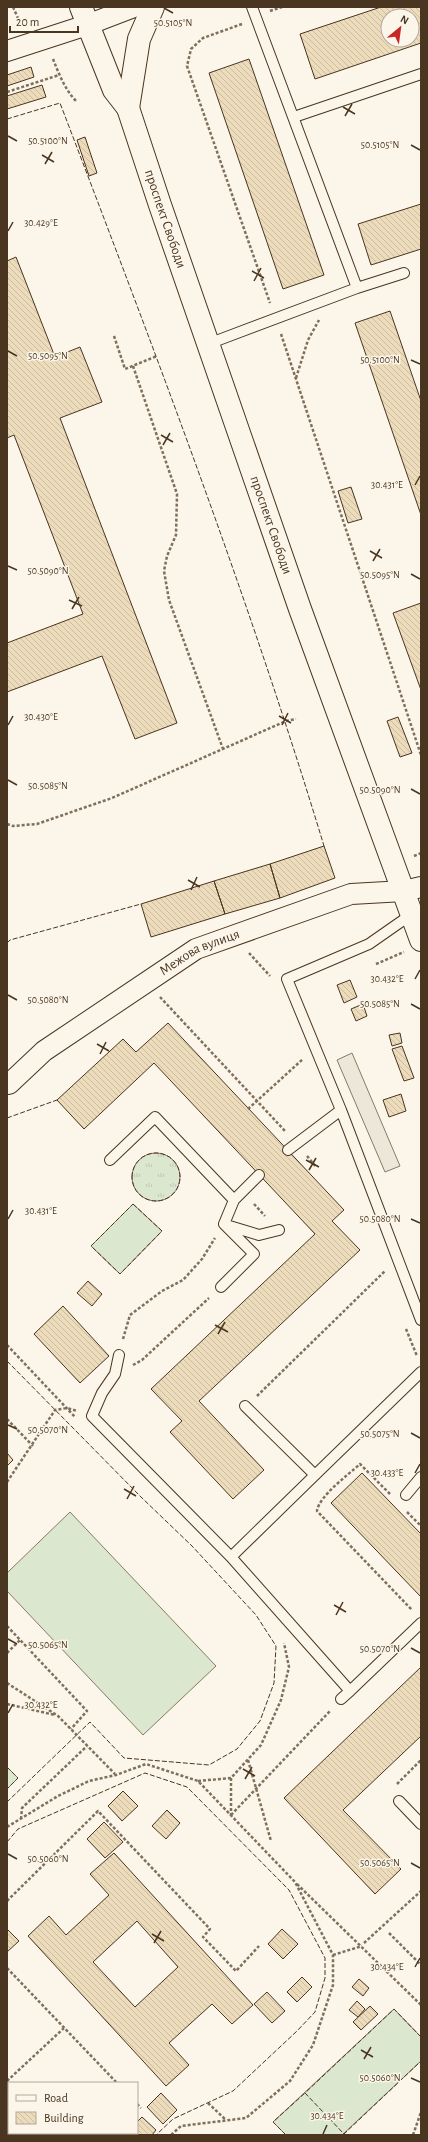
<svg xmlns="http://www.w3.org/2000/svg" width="428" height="2142" font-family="'Alegreya Sans',sans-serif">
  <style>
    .park { fill: url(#park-tufts); stroke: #887966 }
    .pitch { fill: #dce7d0; stroke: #887966 }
    .parking { fill: #ede7d9; stroke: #887966 }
    .building { fill: url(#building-back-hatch); stroke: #4a3520; fill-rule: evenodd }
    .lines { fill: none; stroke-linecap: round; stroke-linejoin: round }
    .lane-casing { stroke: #4a3520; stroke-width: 12 }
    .street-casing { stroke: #4a3520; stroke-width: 22 }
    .secondary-casing { stroke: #4a3520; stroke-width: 24 }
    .path { stroke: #7f6f5c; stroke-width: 2.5; stroke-dasharray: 3 2; stroke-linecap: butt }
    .lane { stroke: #fbf6e9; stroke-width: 10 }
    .street { stroke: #fbf6e9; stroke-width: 20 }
    .secondary { stroke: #fbf6e9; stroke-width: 22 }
    .fence { stroke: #4a3520; stroke-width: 1; stroke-dasharray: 5 2; stroke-linecap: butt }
    .ticks { fill: none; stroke: #4a3520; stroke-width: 1.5 }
    .labels { text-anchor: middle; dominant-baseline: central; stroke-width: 3; stroke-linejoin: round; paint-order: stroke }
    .street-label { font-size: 14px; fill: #4a3520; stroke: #fbf6e9 }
    .ticks-label { font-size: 10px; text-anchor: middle; fill: #4a3520; stroke: #fbf6e9; stroke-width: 3; stroke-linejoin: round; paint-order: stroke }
  </style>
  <defs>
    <pattern id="park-tufts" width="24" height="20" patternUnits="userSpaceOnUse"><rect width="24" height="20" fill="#dce7d0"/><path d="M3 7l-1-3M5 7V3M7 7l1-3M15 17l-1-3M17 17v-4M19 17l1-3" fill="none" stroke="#bec7b2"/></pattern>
    <pattern id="building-back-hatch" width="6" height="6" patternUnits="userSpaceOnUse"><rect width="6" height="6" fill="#ecdcbc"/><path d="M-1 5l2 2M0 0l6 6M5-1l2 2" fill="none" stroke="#ccbda1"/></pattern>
  </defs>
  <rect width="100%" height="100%" fill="#fbf6e9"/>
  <path class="park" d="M132 1177a24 24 0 1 1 48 0a24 24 0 1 1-48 0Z"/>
  <path class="pitch" d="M133 1204 162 1231 120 1274 91 1246Z
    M70 1512 216 1666 143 1735 7 1591V1573Z
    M7 1767 18 1778 7 1789Z
    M394 2009 421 2037V2061L342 2135H286L273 2122Z"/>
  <path class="parking" d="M352 1053 400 1166 385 1172 337 1060Z"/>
  <path class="building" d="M381 7H421V43L315 79 300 34ZM388 16H412V40H388Z
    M249 59 324 275 283 289 209 73Z
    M31 67 34 77 7 86V75Z
    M42 85 46 97 7 109V96Z
    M85 137 97 173 89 176 77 140Z
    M421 204V249L371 265 358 224Z
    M16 257 55 357 80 347 102 402 60 418 177 723 135 739 102 656 7 692V643L83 614 14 435 7 438V261Z
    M390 311 421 401V515L355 323Z
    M351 487 362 519 348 523 338 491Z
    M421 603V690L393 613Z
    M398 717 412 753 400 757 387 721Z
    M324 846 335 878 280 898 270 864Z
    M270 864 280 898 225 914 214 881Z
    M214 881 225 914 151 937 141 904Z
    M350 980 357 997 344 1003 337 985Z
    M363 1004 367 1016 356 1021 351 1009Z
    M168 1023 344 1210 332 1221 360 1250 199 1401 264 1470 233 1499 170 1432 182 1421 151 1389 315 1234 154 1063 84 1129 57 1100 123 1039 136 1052Z
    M400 1033 402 1043 392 1046 389 1035Z
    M402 1046 414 1078 404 1081 392 1049Z
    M401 1094 406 1111 389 1117 383 1100Z
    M88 1281 102 1294 92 1306 77 1293Z
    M63 1306 109 1356 80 1383 34 1334Z
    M7 1453 13 1460 7 1466Z
    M362 1473 421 1534V1597L331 1503Z
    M421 1667V1736L343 1810 401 1869 375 1894 284 1798Z
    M123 1791 138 1806 122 1821 108 1806Z
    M167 1810 180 1823 166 1839 152 1826Z
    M104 1822 123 1842 105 1858 87 1839Z
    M114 1853 253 2005 232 2024 212 2004 169 2043 189 2065 166 2086 28 1936 49 1916 66 1935 109 1895 90 1874ZM137 1921 178 1967 135 2007 93 1962Z
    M7 1929 19 1941 7 1952Z
    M282 1929 298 1944 283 1959 268 1944Z
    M302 1977 312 1987 297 2002 287 1992Z
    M359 1979 369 1988 363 1996 352 1987Z
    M267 1992 285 2011 272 2023 254 2004Z
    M357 2001 365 2009 358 2017 349 2010Z
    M370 2006 378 2014 361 2030 353 2022Z
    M161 2093 177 2110 163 2124 147 2107Z
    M142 2117 156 2130 152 2135H131L129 2133H137V2122Z
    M56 2133H80L78 2135H58Z"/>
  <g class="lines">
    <g class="lane-casing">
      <path id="lane" d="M252 7 357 288
        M294 117 421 74
        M208 344 357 288 404 273
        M412 914 369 944 287 979 341 1110 421 1320
        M288 1150 341 1110
        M110 1160 155 1117 234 1200
        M226 1225 259 1235 279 1230
        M221 1287 254 1254 224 1224 234 1200 259 1175
        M119 1355 115 1374 102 1393 92 1416 231 1557
        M245 1406 315 1475 421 1372
        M315 1475 231 1557 350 1691 341 1699
        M406 1495 421 1477
        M350 1691 421 1623
        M399 1801 421 1824"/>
    </g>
    <g class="street-casing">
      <g id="street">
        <path d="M7 51 87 25 134 7"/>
        <path id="s1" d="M9 1084 44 1051 196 949 351 894 404 891 421 887"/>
      </g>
    </g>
    <g class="secondary-casing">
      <g id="secondary">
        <path id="s2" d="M81 7 114 90 128 108 160 205 300 609 421 940"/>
        <path d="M128 108 139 39 153 7"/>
      </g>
    </g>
    <path class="path" d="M13 7 21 25
      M270 11 282 7
      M242 24 203 38 191 49 187 66 270 303
      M53 59C59 74 65 90 77 102
      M7 92 59 75
      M281 334 421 755
      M114 336 125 369 157 356
      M133 366 177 494 176 535 167 556 164 571 169 600 223 749
      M296 378 308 340 319 320
      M7 824 13 826 37 824 112 798 286 721 296 719
      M414 856 421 853
      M249 953 270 976
      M376 964 404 952
      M160 997 285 1131
      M248 1109 303 1059
      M307 1156 316 1167
      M254 1204 265 1216
      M406 1329 417 1356
      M123 1339 130 1315 162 1291 183 1280 202 1259 215 1238
      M7 1345 75 1417
      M133 1365 142 1360 209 1298
      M257 1396 385 1271
      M7 1419 33 1446
      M7 1482 55 1410 67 1408 77 1411
      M390 1494 360 1464C348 1475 319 1496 317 1511L412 1610
      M407 1512 421 1526
      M7 1626 87 1711 71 1729
      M7 1653 20 1640
      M7 1683 58 1716 115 1774
      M7 1704 55 1715
      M248 1760 271 1841
      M198 1781 231 1778
      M397 1784 421 1760
      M231 1815 331 1710
      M231 1816V1778L261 1745 281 1700 289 1667 284 1643
      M21 1819 22 1808 87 1746
      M7 1827 58 1796 89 1781 116 1775 146 1764 198 1781 295 1882 333 1955V1985L313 2045 290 2081 246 2118 181 2126 171 2135
      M297 1884 421 2005
      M7 1901 98 1811 210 1929 203 1937 236 1971 259 1946
      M389 1933 421 1965
      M364 1943 421 1891
      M333 1955 362 1946
      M7 1968 117 2083
      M7 2081 64 2028
      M208 2103 226 2120
      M137 2104 141 2108
      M7 2109 9 2111
      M34 2133 36 2135
      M413 2135 421 2112"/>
    <use href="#lane" class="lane"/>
    <use href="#street" class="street"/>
    <use href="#secondary" class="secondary"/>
    <path class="fence" d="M7 119 60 103C154 349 248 595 324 846
      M7 943 10 940 141 904
      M7 1118 57 1100
      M132 1177a24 24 0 1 1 48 0a24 24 0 1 1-48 0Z
      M133 1204 162 1231 120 1274 91 1246Z
      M7 1361 141 1497 192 1546 256 1615 276 1646 274 1683 260 1721 237 1749 209 1765 124 1758 90 1722 7 1802
      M7 1767 18 1778 7 1789
      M7 1842 18 1829 145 1773 187 1787 289 1890 325 1958V1978L315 2012 297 2031 233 2091 173 2119 156 2135
      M421 2037 394 2009 305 2093 344 2134 421 2061
      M7 2104 9 2106
      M45 2133 49 2135
      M286 2135 273 2122 305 2093"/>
  </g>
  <path class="ticks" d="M164 8 173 13M343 107 355 114M345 116 352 104M8 136 17 141M411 145 420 150M42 155 54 162M45 164 52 152M8 231 13 222M252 271 264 278M254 281 261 268M8 351 17 356M411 360 420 364M161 435 173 442M163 445 170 433M415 485 420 476M370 551 382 558M373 561 380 549M8 566 17 570M411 574 420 579M69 600 82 606M72 609 79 597M279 716 291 723M8 725 13 716M282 725 288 713M8 780 17 785M411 789 420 794M188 880 200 887M191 890 197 877M415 979 420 970M8 995 17 1000M411 1004 420 1009M97 1044 109 1051M100 1054 106 1042M306 1160 319 1167M309 1170 316 1158M8 1219 13 1210M411 1219 420 1223M215 1325 228 1332M218 1334 225 1322M8 1425 17 1429M411 1433 420 1438M415 1473 420 1464M124 1489 136 1496M127 1499 134 1486M334 1605 346 1612M336 1615 343 1602M8 1639 17 1644M411 1648 420 1653M8 1713 13 1704M243 1769 255 1776M245 1779 252 1767M8 1854 17 1859M411 1863 420 1868M152 1934 164 1941M154 1943 161 1931M415 1967 420 1958M361 2050 373 2057M364 2059 371 2047M411 2078 420 2082M323 2134 327 2125"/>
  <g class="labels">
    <g class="street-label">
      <text stroke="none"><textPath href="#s2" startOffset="229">проспект Свободи</textPath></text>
      <text stroke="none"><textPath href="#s2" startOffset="553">проспект Свободи</textPath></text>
      <text stroke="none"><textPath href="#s1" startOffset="233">Межова вулиця</textPath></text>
    </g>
  </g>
  <g class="ticks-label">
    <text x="173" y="26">50.5105°N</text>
    <text x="48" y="144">50.5100°N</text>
    <text x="380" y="148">50.5105°N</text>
    <text x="41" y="226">30.429°E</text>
    <text x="48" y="359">50.5095°N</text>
    <text x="380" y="363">50.5100°N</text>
    <text x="387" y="488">30.431°E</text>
    <text x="48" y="574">50.5090°N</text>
    <text x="380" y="578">50.5095°N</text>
    <text x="41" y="720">30.430°E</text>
    <text x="48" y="789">50.5085°N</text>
    <text x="380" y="793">50.5090°N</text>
    <text x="387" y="982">30.432°E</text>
    <text x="48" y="1003">50.5080°N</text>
    <text x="380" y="1007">50.5085°N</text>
    <text x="41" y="1214">30.431°E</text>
    <text x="380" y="1222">50.5080°N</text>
    <text x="48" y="1433">50.5070°N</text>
    <text x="380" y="1437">50.5075°N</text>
    <text x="387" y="1476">30.433°E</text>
    <text x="48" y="1648">50.5065°N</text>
    <text x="380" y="1652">50.5070°N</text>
    <text x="41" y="1708">30.432°E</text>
    <text x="48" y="1862">50.5060°N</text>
    <text x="380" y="1866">50.5065°N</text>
    <text x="387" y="1970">30.434°E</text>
    <text x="380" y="2081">50.5060°N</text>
    <text x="327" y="2119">30.434°E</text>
  </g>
  <rect width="428" height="2142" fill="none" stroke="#4a3520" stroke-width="16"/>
  <rect x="8" y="2082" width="130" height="52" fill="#fbf6e9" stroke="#b4a999"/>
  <rect x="16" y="2095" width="20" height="6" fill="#fbf6e9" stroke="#b4a999"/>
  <text x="44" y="2102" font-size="12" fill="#4a3520">Road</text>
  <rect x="16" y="2112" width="20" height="12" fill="url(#building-back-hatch)" stroke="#b4a999"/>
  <text x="44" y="2122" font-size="12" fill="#4a3520">Building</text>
  <g transform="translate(400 28) rotate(29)"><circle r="19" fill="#fbf6e9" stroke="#b4a999"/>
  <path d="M0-3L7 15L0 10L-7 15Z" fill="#c62828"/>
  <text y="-6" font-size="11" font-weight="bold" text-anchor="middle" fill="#4a3520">N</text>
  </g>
  <path d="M10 26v6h68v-6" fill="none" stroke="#4a3520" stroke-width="2"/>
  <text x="16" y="26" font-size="12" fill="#4a3520" stroke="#fbf6e9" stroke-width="3" paint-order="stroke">20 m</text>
</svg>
